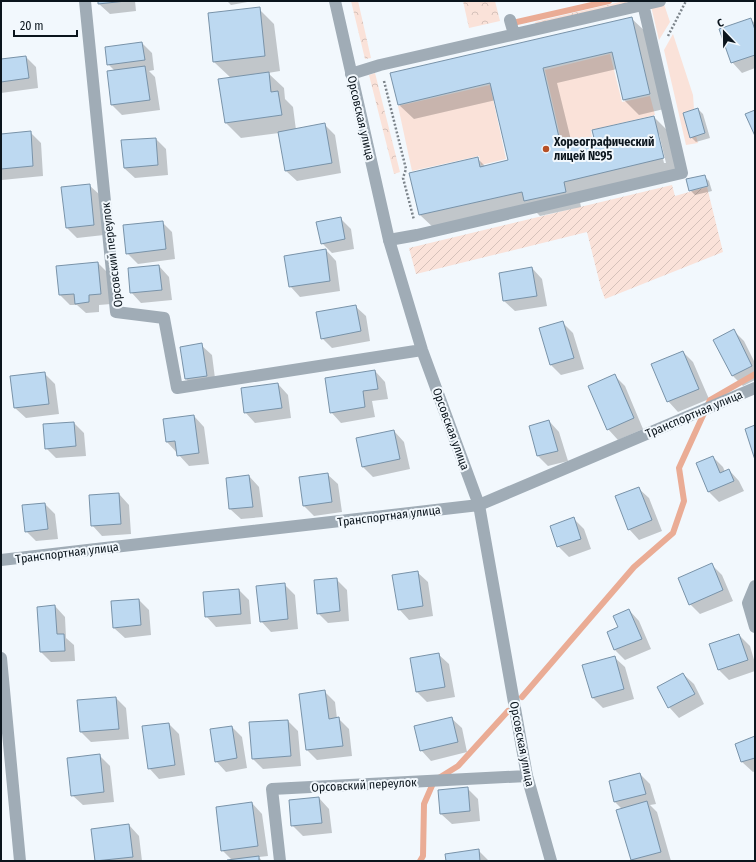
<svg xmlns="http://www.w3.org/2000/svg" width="756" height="862" font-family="'Fira Sans Condensed',sans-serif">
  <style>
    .grass { fill: #fae2d9 }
    .forest { fill: url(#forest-crowns) }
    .garden { fill: url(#garden-furrows) }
    .shadow { fill: #0003; fill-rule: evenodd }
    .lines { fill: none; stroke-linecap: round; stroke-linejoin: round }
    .stream { stroke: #eaac95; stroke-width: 6 }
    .building { fill: #bdd9f1; stroke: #7993a9 }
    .path { stroke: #7c848b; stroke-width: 2.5; stroke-dasharray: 2 2; stroke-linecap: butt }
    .service { stroke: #a0acb6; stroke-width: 12 }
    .minor { stroke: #a0acb6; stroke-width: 12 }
    .poi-dot { fill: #b75026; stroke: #f2f8fd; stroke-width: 1.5 }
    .labels { text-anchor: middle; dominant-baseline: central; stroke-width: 4; stroke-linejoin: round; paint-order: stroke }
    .street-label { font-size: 12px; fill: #0b151d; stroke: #f2f8fd }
    .poi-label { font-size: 12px; font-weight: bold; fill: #0b151d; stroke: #f2f8fd; text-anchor: start }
  </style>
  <defs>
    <pattern id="forest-crowns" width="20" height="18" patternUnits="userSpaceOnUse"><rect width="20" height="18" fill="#fae2d9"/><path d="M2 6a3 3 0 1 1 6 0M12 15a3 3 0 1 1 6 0" fill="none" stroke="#d5c1ba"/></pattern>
    <pattern id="garden-furrows" width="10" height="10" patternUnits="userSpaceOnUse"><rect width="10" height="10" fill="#fae2d9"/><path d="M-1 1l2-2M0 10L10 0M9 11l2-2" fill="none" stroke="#d5c1ba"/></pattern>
  </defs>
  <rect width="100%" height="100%" fill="#f2f8fd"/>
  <path class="grass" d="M664 4 670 22 659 40 651 6Z
    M673 34 693 95 694 109 683 113 690 138 696 136 698 143 686 145 664 50Z
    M610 54 622 102 650 96 655 115 591 130 592 138 562 144 545 70Z
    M490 85 506 159 481 165 479 156 412 171 398 106Z"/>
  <path class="forest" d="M351 1H358L371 58 365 59Z
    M463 1H495L500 21 469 28Z
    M624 1H638L536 25 535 22Z
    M375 73 400 172 394 174 369 75Z"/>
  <path class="garden" d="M672 185 675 196 707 187 723 252 605 299 601 288 587 232 416 274 409 248Z"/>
  <path class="shadow" d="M99 1H135L136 11 110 14 99 4Z
    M227 1H253L231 5Z
    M259 9 274 24 280 71 268 73 284 88 285 99 293 107 296 130 324 124 335 135 341 173 297 181 286 171 279 133 241 138 226 123 231 78 214 62Z
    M631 18 647 33 664 109 639 115 624 100 617 69 557 83 572 144 595 139 654 117 669 132 679 173 579 197 581 207 540 216 532 208 436 230 420 215 411 174 478 159 486 167 510 161 496 100 414 119 398 104ZM657 134H659L666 163H664Z
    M750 19 755 23V68L742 73 732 62Z
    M142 43 152 53 154 70 149 71 155 77 160 110 122 115 112 105 115 71 108 64Z
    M26 57 36 67 38 88 1 93V60Z
    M698 109 703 114 710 138 696 142 691 137Z
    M30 132 41 143 43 176 2 180 1 178V135Z
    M156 139 166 149 168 175 135 178 124 168Z
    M704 176 709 181 712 191 695 195 690 190Z
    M89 185 100 195 104 235 77 238 67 228Z
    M340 218 351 229 354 249 332 253 322 243Z
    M162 222 172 232 175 259 138 264 127 253Z
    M326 250 336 261 340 291 300 297 290 286Z
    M98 263 108 273 111 304 99 305V312L86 313 77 305H70L60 295 58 267Z
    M159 266 169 277 172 300 141 303 131 292Z
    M532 268 542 279 547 306 515 311 504 301Z
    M355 306 366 316 370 341 332 348 322 338Z
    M562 322 573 333 584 369 561 375 551 365 540 329Z
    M733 330 744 341 755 363V380L743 386 733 376 715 340Z
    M201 345 212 355 216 386 196 389 186 379Z
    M683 352 693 362 709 399 678 412 668 401Z
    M375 371 385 382 388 399 372 401 375 417 341 423 331 412Z
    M44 373 55 384 59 414 26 418 15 408 12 377Z
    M615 376 625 386 643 429 618 440 608 429Z
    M278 384 288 395 291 418 255 423 245 412Z
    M194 416 204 427 209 464 189 466 167 442 164 420Z
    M549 421 559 432 568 461 548 466 538 456 530 427Z
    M74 423 84 433 86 456 56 458 46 448Z
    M394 431 404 442 410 469 373 477 362 466Z
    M713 457 723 467 725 472 729 470 739 481 744 491 719 502 709 492 697 464Z
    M327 474 338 484 342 512 314 516 304 506Z
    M249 476 259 487 263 517 241 519 230 509 227 479Z
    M638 488 649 498 662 531 639 540 629 529Z
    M119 494 129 505 131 534 102 536 92 525Z
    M45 504 55 514 58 539 36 541 26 531Z
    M574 519 584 529 591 549 569 557 558 546Z
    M712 565 722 575 733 601 700 614 690 604Z
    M417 572 428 582 433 616 409 620 399 609Z
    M336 579 347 590 349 621 328 623 318 613Z
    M284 584 295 595 298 629 271 632 261 621Z
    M239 590 249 600 251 624 216 627 206 616Z
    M139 600 149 610 151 635 125 638 114 628Z
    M55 606 65 617 66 638 74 645 75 661 51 662 41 652 38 608Z
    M629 610 639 621 651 649 625 660 615 650 608 633 619 628Z
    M739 635 750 646 755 663V671L729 680 719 670Z
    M438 654 449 664 455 697 427 702 417 692Z
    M614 657 625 667 634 699 603 708 592 697Z
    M683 674 694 684 704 704 679 718 669 707Z
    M325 692 335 702 337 719 338 718 349 729 352 756 317 760 307 750Z
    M116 698 126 708 129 739 91 742 81 732Z
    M451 718 462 728 467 752 431 761 421 750Z
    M288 721 298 731 301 766 263 769 253 759Z
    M169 724 179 734 185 775 159 779 149 768Z
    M232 727 242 737 247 768 226 772 216 761Z
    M755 738V771L753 772 742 762 736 744Z
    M100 756 110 766 114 802 83 805 72 795Z
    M640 774 650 784 656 804 650 805 657 812 671 861H633L632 860 618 810 622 809 615 802 610 782Z
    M467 788 478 799 480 821 452 824 441 814Z
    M319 798 329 809 332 833 303 836 292 825Z
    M252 803 262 814 268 856 259 857 262 861H228L232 860 222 850Z
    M129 825 139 836 142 861H96L92 830Z
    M478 850 489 861H447Z"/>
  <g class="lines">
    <path class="stream" d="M517 22 609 1
      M522 697 634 567 673 533 684 501 679 468 710 400 755 374
      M420 861 423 856 424 804 434 781 458 766 508 711"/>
  </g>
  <path class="building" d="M98 1H126L98 4Z
    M260 7 265 56 213 62 208 13Z
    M632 17 650 94 623 100 612 52 543 68 561 146 594 138 592 130 654 116 664 158 564 182 566 192 524 201 522 192 419 215 409 173 478 157 480 167 508 160 490 83 398 105 390 73Z
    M751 18 755 30V55L731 63 719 29Z
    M142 42 145 60 107 65 105 47Z
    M26 56 29 78 1 82V59Z
    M145 66 150 100 111 105 107 71Z
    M269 72 271 92 278 91 282 115 225 123 218 79Z
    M698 108 705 133 690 138 683 113Z
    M755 110V136L745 114Z
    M325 123 332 163 285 171 278 132Z
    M31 131 33 166 1 169V134Z
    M156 138 158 165 124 168 121 140Z
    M705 175 708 186 689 191 686 179Z
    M90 184 94 225 66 228 61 187Z
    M341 217 345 239 321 244 316 222Z
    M163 221 166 249 126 254 123 225Z
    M326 249 330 281 289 287 284 256Z
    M98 262 101 294 89 295V302L75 304 74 294 59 295 56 266Z
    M159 265 162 290 130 293 128 268Z
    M532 267 537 296 503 301 499 273Z
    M356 305 361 331 321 339 316 312Z
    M563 321 574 358 550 365 539 328Z
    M734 329 752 366 732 376 713 340Z
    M202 343 207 376 185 379 180 347Z
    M683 351 699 389 667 402 651 364Z
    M375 370 378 389 363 391 365 407 330 413 325 378Z
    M45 372 49 404 14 408 10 376Z
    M615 374 634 418 607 430 588 386Z
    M278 383 282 408 244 413 241 388Z
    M194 415 199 453 177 456 175 441 166 442 163 419Z
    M549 420 558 451 537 456 529 426Z
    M74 422 76 446 45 449 43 424Z
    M755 425V460L745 429Z
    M394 430 400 459 362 467 356 438Z
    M713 456 720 473 729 469 734 481 708 492 696 463Z
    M328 473 332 502 303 506 299 477Z
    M249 475 253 507 229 509 226 478Z
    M639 487 652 520 628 530 615 496Z
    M119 493 121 524 91 526 89 495Z
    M45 503 48 529 25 532 22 505Z
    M574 517 581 539 557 547 550 526Z
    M712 563 723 590 689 605 678 578Z
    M418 571 423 606 398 610 392 575Z
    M337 578 340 611 317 614 314 580Z
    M285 583 288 619 260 622 256 586Z
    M239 589 241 614 205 617 203 592Z
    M139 599 141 625 113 628 111 601Z
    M55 605 57 634H64L65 651 40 652 37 607Z
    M629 609 642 639 614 650 607 632 618 627 613 616Z
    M739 634 748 660 718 670 709 644Z
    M439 653 445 687 416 692 410 658Z
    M615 656 624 689 592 698 582 665Z
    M683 673 695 694 668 708 657 687Z
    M325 690 329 719 339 717 343 746 306 750 299 694Z
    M116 697 119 729 80 732 77 700Z
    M452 717 458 742 420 751 414 726Z
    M288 720 291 756 252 759 249 722Z
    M169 723 175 765 148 769 142 726Z
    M232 726 237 758 215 762 210 729Z
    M755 736V758L741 762 735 744Z
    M100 754 104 792 71 796 67 758Z
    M640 773 646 794 614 802 609 781Z
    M468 787 470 811 440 814 438 790Z
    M319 797 322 823 291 826 289 800Z
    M647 801 661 852 631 860 616 810Z
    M252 802 258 846 221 851 216 807Z
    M129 824 133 857 95 861 91 829Z
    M479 849 480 861H446L445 854Z
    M259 856V861H227V860Z"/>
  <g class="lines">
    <path class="path" d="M668 36 686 1
      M384 81 406 169 403 178 414 220"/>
    <path class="service" d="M510 20 514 34
      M351 74 380 65 660 1
      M389 240 417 235 682 173 643 4"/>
    <path class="minor" d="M85 1 116 312 164 318 177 388 422 350
      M335 1 389 240 422 350 479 505 527 776 551 861
      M1 560 479 505 755 388
      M755 586 748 603 755 627
      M1 658 20 861
      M280 861 272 789 527 776"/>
  </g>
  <circle class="poi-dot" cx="546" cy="149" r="4"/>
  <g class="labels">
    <g class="street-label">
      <text transform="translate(361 118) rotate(77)">Орсовская улица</text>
      <text transform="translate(112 255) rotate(-97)">Орсовский переулок</text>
      <text transform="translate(694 414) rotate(-23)">Транспортная улица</text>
      <text transform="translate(451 429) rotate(70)">Орсовская улица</text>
      <text transform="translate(389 516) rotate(-7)">Транспортная улица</text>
      <text transform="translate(67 553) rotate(-7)">Транспортная улица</text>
      <text transform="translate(522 744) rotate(79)">Орсовская улица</text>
      <text transform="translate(364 785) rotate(-3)">Орсовский переулок</text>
    </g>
    <g class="poi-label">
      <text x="554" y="142">Хореографический<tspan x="554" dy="14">лицей №95</tspan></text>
    </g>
  </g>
  <rect width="756" height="862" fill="none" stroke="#0b151d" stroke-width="4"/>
  <g transform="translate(724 32) rotate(338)" stroke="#f2f8fd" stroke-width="3" paint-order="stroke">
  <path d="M0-3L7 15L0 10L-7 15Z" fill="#0b151d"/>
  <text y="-6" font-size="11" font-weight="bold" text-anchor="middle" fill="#0b151d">С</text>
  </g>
  <path d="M14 30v6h63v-6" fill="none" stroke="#0b151d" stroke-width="2"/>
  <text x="20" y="30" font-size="12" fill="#0b151d" stroke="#f2f8fd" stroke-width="3" paint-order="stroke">20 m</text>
</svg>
